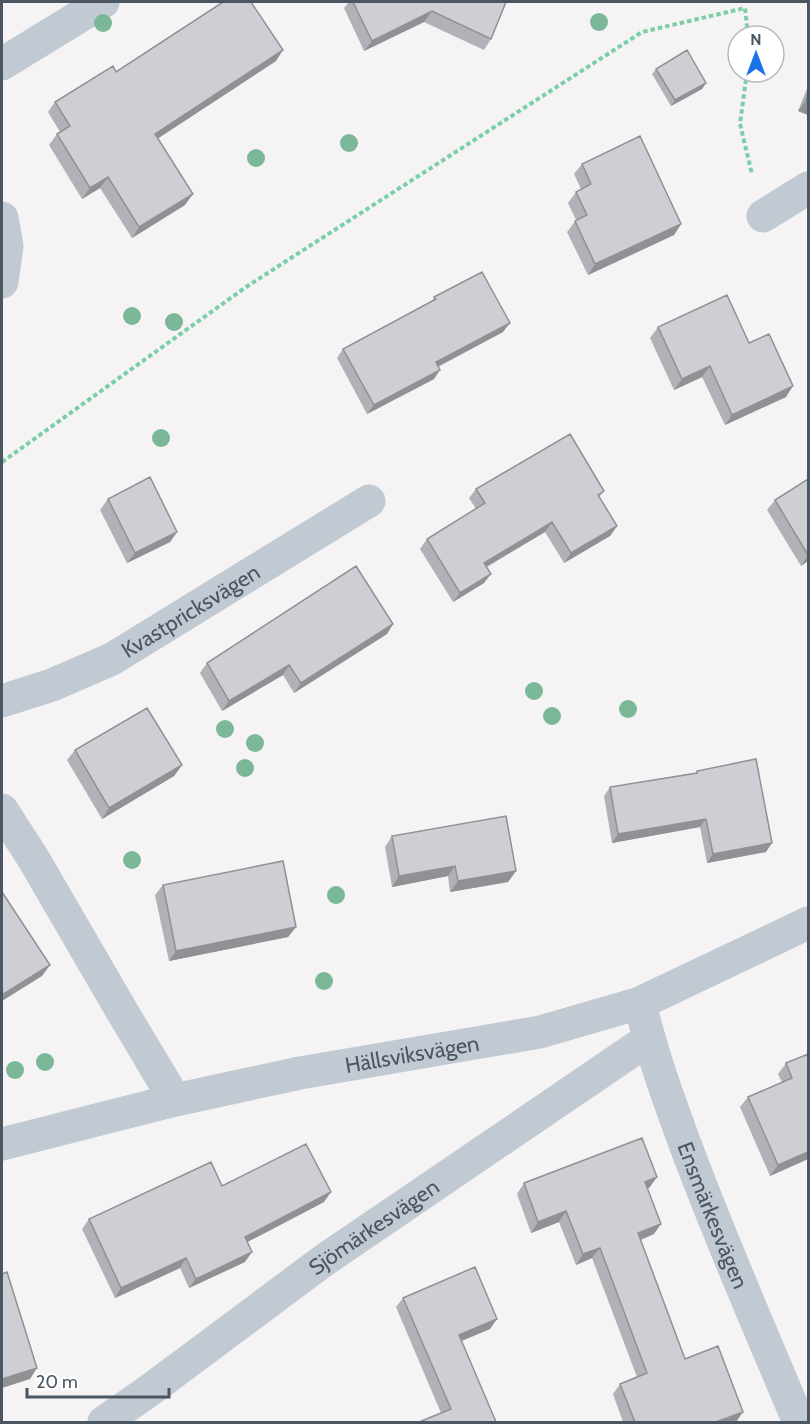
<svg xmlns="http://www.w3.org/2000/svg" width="810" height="1424" font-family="Cabin,sans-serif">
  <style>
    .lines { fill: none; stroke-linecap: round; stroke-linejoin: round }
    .path { stroke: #7ad0a6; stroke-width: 4; stroke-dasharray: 4.5 3; stroke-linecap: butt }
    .minor { stroke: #c1cad2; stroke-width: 33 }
    .tertiary { stroke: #c1cad2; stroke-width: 33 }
    .tree { fill: #7bb799 }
    .wall { fill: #b0b2b7 }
    .shaded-wall { fill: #909195 }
    .building { fill: #cdcfd5; stroke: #909195; stroke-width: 1.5 }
    .labels { text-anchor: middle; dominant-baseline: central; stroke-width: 4.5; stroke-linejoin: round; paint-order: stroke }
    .street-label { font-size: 22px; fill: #4a5661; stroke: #fff }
  </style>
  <rect width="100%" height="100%" fill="#f5f3f3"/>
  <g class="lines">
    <path class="path" d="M747 72 740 124 752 174
      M2 462 246 287 642 32 745 8 748 36"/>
    <g class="minor">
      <path d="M2 64 103 2"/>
      <path d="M763 216 808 188"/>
      <path d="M2 218 7 246 2 282"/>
      <path id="s1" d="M2 701 52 685 112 659 369 501"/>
      <path d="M2 810 33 858 123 1013 175 1100"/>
      <path id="s2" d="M644 1019C655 1062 670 1103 685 1144 720 1238 760 1330 799 1422"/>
      <path id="s3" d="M104 1422 150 1390 323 1261 649 1039"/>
    </g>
    <path class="tertiary" id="s4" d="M2 1144 175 1100 300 1073 540 1032 640 1003 808 923"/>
  </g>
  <g class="tree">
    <circle cx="599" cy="22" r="9"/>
    <circle cx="103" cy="23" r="9"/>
    <circle cx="349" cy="143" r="9"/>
    <circle cx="256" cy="158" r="9"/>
    <circle cx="132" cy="316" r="9"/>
    <circle cx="174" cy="322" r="9"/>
    <circle cx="161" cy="438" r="9"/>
    <circle cx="534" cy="691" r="9"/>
    <circle cx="628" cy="709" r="9"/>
    <circle cx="552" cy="716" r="9"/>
    <circle cx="225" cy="729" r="9"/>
    <circle cx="255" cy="743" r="9"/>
    <circle cx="245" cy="768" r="9"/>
    <circle cx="132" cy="860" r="9"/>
    <circle cx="336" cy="895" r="9"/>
    <circle cx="324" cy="981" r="9"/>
    <circle cx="45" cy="1062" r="9"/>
    <circle cx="15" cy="1070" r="9"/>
  </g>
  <path class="wall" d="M349 2H506L491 39 484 50 424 22 364 51 344 8Z
    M276 61 158 138 185 205 132 238 100 188 82 199 49 145 57 134 60 132 48 112 55 102 116 72Z
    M656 69 706 83 702 89 671 106 652 74Z
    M808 86V115L798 111Z
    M582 164 681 224 674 235 588 275 567 232 576 220 568 203 576 192 581 189 574 174Z
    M434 297 503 332 438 367 434 379 367 414 337 358 343 349 432 302Z
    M658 327 749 343 786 397 725 425 702 377 674 390 650 338Z
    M808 479V561L801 566 767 510 775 500Z
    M476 489 604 491 599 497 617 526 610 536 564 563 545 532 487 567 484 583 453 602 420 549 427 539 476 509 469 498Z
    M108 499 177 532 170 542 127 563 100 510Z
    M393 624 387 634 294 693 283 675 222 711 200 673 207 663Z
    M75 750 182 765 174 776 102 819 67 760Z
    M697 771 766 852 707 863 700 827 612 843 604 796 610 787 695 773Z
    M392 836 516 871 508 882 450 892 448 876 392 887 385 847Z
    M163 885 296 927 288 937 169 961 155 895Z
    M808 1054V1159L770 1176 740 1107 748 1097 782 1082 778 1074 786 1063Z
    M657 1177 649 1188H647L654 1234 641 1240 685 1359 736 1422H623L613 1394 620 1384 637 1377 592 1258 576 1265 559 1222 531 1233 517 1194 524 1183Z
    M222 1186 324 1202 247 1242 245 1262 189 1288 180 1268 115 1298 82 1229 89 1219Z
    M403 1298 490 1329 461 1341 496 1422 441 1413 396 1307Z"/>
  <path class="shaded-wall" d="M432 11 424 22 364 51 372 41Z
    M283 50 276 61 148 145 155 134Z
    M706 83 702 89 671 106 675 100Z
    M806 100 808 101V115L798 111Z
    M108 177 100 188 82 199 90 188Z
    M193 194 185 205 132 238 139 227Z
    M681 224 674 235 588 275 595 264Z
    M510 323 503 332 429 371 436 362Z
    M710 366 702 377 674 390 682 379Z
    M440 370 434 379 367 414 374 405Z
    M793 386 786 397 725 425 732 415Z
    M552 522 545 532 477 572 484 563Z
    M617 526 610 536 564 563 571 553Z
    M177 532 170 542 127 563 135 553Z
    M808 555V561L801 566Z
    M491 574 484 583 453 602 460 593Z
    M393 624 387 634 294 693 301 683Z
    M289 665 283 675 222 711 229 701Z
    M182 765 174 776 102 819 109 808Z
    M706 819 700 827 612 843 618 834Z
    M772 843 766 852 707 863 713 854Z
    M455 866 448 876 392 887 399 876Z
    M516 871 508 882 450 892 458 881Z
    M296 927 288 937 169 961 176 951Z
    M50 965 42 976 2 1001V995Z
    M808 1152V1159L770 1176 778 1165Z
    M657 1177 649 1188 637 1192 645 1182Z
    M331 1192 324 1202 238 1247 245 1237Z
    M566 1211 559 1222 531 1233 538 1222Z
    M661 1224 654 1234 631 1243 638 1233Z
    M600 1248 592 1258 576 1265 583 1254Z
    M252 1252 245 1262 189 1288 196 1279Z
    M186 1258 180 1268 115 1298 121 1288Z
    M497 1319 490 1329 452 1345 459 1335Z
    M37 1368 30 1379 2 1388V1379Z
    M743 1412 736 1422H716Z"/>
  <path class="building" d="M223 2H251L283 50 155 134 193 194 139 227 108 177 90 188 57 134 70 126 55 102 113 66 116 72Z
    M353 2H506L491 39 432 11 372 41Z
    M687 50 706 83 675 100 656 69Z
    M808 93V101L806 100Z
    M640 136 681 224 595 264 575 221 587 215 576 192 591 184 582 164Z
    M482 272 510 323 436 362 440 370 374 405 343 349 436 299 434 297Z
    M727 295 749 343 769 334 793 386 732 415 710 366 682 379 658 327Z
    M570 434 604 491 598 495 617 526 571 553 552 522 484 563 491 574 460 593 427 539 485 503 476 489Z
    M150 477 177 532 135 553 108 499Z
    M808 479V555L775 500Z
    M356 566 393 624 301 683 289 665 229 701 207 663Z
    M147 708 182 765 109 808 75 750Z
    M756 759 772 843 713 854 706 819 618 834 610 787 697 773V771Z
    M506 816 516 871 458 881 455 866 399 876 392 836Z
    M283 861 296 927 176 951 163 885Z
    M2 892 50 965 2 995Z
    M808 1054V1152L778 1165 748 1097 792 1078 786 1063Z
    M642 1138 657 1177 645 1182 661 1224 638 1233 685 1359 718 1346 743 1412 716 1422H635L620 1384 647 1373 600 1248 583 1254 566 1211 538 1222 524 1183Z
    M306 1144 331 1192 245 1237 252 1252 196 1279 186 1258 121 1288 89 1219 211 1162 222 1186Z
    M475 1267 497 1319 459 1335 496 1422H419L451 1409 403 1298Z
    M7 1272 37 1368 2 1379V1274Z"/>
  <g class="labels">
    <g class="street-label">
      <text stroke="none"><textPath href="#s1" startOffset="210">Kvastpricksvägen</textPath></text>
      <text stroke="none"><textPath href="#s4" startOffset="420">Hällsviksvägen</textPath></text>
      <text stroke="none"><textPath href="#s2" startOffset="208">Ensmärkesvägen</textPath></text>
      <text stroke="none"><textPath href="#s3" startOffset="333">Sjömärkesvägen</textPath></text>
    </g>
  </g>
  <rect width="810" height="1424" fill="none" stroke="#4a5661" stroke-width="6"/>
  <g transform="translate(756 54)"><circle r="28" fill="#ffffff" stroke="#b7bbc0" stroke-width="1.5"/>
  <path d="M0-4.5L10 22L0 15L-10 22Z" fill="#1a73e8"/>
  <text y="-9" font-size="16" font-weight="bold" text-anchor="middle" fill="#4a5661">N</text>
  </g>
  <path d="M27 1388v9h142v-9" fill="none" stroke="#4a5661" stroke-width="3"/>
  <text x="36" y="1388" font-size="18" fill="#4a5661" stroke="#ffffff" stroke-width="4.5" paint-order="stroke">20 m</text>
</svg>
